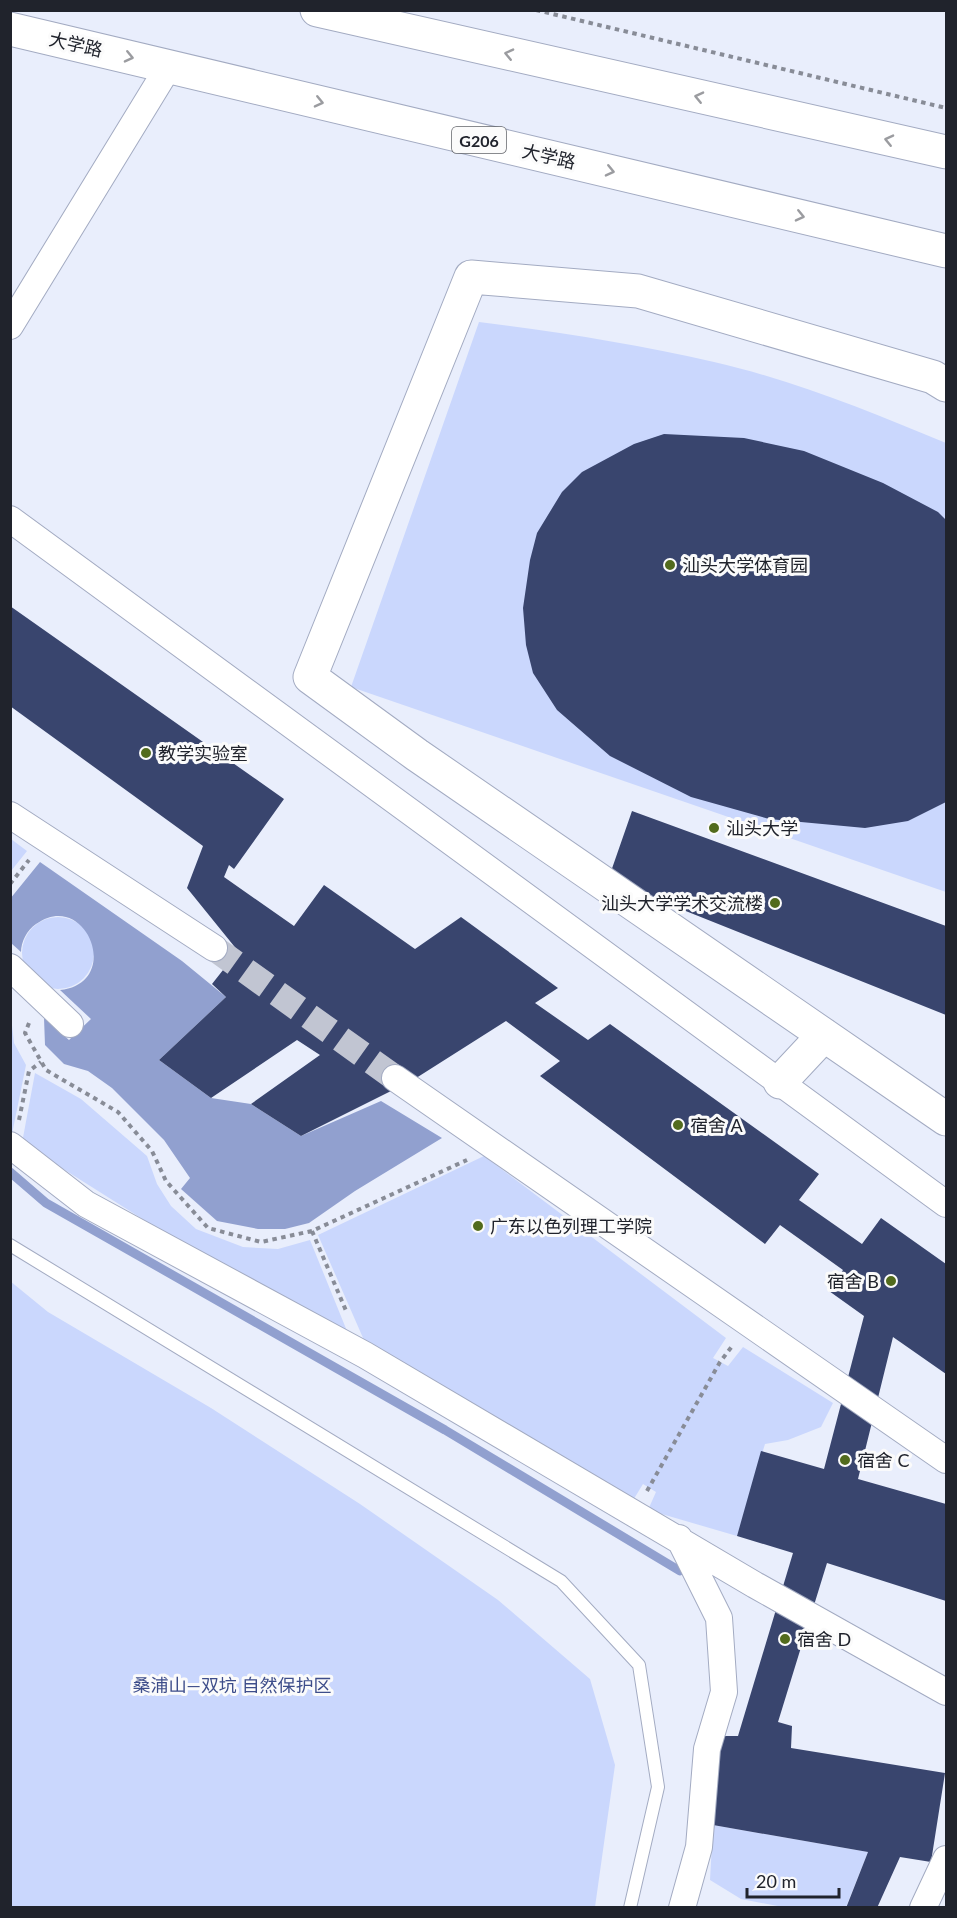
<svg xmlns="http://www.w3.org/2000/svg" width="957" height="1918" font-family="Lato,'Noto Sans SC',sans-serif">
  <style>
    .green { fill: #cad7fd }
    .water { fill: #91a0cf }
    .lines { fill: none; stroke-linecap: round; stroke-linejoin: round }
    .stream { stroke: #91a0cf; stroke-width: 9 }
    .building { fill: #39456e }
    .street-tunnel { stroke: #c1c5d2; stroke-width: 26; stroke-dasharray: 26 13; stroke-linecap: butt }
    .lane-casing { stroke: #a3abc2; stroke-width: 14 }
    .street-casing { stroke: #a3abc2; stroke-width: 28 }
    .secondary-casing { stroke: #a3abc2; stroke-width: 35 }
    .highway-casing { stroke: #a3abc2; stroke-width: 35 }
    .path { stroke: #888c97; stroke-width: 4; stroke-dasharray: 4.5 4.5; stroke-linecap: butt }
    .lane { stroke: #fff; stroke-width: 12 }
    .street { stroke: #fff; stroke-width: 26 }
    .secondary { stroke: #fff; stroke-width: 33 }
    .highway { stroke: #fff; stroke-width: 33 }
    .oneway { stroke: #9b9ca0 }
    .poi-dot { fill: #526b1d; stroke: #fbfbfb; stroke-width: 2 }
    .labels { text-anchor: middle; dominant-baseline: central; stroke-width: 6; stroke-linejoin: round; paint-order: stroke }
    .shield { fill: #fbfbfb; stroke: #62646a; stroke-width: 1.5 }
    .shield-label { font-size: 16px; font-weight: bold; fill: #20232c }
    .street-label { font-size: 18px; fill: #20232c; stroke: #fbfbfb }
    .poi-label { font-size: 18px; fill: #20232c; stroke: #fbfbfb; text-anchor: start }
    .park-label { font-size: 18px; fill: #3d4d8a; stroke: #fbfbfb }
  </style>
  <rect width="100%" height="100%" fill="#e9eefc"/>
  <path class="green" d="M479 322C558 332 636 344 714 362 793 380 871 412 946 443V892L351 687Z
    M11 839 27 851 11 871Z
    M22 953a36 36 0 1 1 72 0a36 36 0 1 1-72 0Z
    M10 1008 14 1043 26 1065 12 1134Z
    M35 1073 81 1099 147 1156 157 1184 171 1206 196 1229 243 1247 278 1249 310 1240 347 1331 179 1242 22 1143Z
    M484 1156 726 1338 713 1358 728 1366 743 1347 833 1403 821 1427 788 1440 765 1444 737 1536 648 1510 656 1492 643 1484 632 1502 367 1347 318 1235Z
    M10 1281 48 1312 211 1408 360 1504 498 1600 590 1679 615 1765 595 1907H11Z
    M713 1825 868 1852 846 1907H783L741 1899 710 1880Z"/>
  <path class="water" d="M40 862 182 961 226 997 159 1060 211 1098 251 1104 301 1136 381 1101 442 1138 355 1191 309 1223 285 1229H258L217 1221 181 1189 190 1178 164 1140 112 1088 88 1071 64 1064 45 1045 44 1018 69 1040 91 1019 60 990C124 983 86 888 36 924 27 930 21 942 21 952L11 943 10 899Z"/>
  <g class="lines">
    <path class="stream" d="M10 1172 46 1203 445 1430 680 1571"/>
  </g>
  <path class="building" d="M664 434 744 438 804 451 883 483 938 512 946 520V802L908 821 865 828 769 819 691 797 610 756 557 710 533 673 526 645 523 608 530 560 537 533 562 492 582 472 634 444Z
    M10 606 284 799 234 869 229 865 224 877 294 926 324 885 415 949 461 917 558 988 535 1003 588 1040 610 1024 819 1174 799 1200 862 1244 881 1218 946 1264V1374L893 1337 858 1479 946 1504V1601L827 1563 778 1722 792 1726 791 1748 945 1773 931 1862 900 1857 877 1908H846L868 1852 713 1825 716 1736H738L793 1553 737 1536 761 1451 824 1469 864 1316 829 1291 843 1270 780 1225 765 1244 540 1076 560 1061 506 1021 413 1080 301 1136 251 1104 320 1055 297 1040 211 1098 159 1060 226 997 212 984 238 951 187 888 203 846 10 706Z
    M632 811 946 926V1015L608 880Z"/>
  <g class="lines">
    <path class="street-tunnel" d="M214 948 395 1078"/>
    <g class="lane-casing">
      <path id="lane" d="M10 1245 561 1581 639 1665 658 1787 630 1908"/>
    </g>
    <g class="street-casing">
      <path id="street" d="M10 326 169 66
        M10 519 946 1204
        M10 815 214 948
        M10 967 70 1024
        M395 1078 946 1460
        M10 1145 86 1204 365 1355 755 1585 946 1692
        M679 1538 719 1618 724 1692 707 1749 699 1847 682 1908
        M923 1908 946 1859"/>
    </g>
    <g class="secondary-casing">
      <path id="secondary" d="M946 385 933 377 638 291 471 277 310 677 417 755 946 1119
        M780 1082 824 1035"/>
    </g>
    <g class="highway-casing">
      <path id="highway" d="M317 10 946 152
        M10 29 946 251"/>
    </g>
    <path class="path" d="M536 10 946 108
      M10 884 29 860
      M29 1023 25 1033 46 1070 118 1112 152 1151 166 1181 208 1228 261 1242 312 1231 467 1160
      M19 1120 29 1071 41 1062
      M312 1231 347 1313
      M647 1491 720 1362 733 1345"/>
    <use href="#lane" class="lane"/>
    <use href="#street" class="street"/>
    <use href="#secondary" class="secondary"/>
    <use href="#highway" class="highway"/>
  </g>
  <defs><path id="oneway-chevron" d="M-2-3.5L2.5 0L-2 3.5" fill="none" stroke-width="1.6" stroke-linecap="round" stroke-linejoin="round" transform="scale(1.5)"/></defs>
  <g class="oneway">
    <use href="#oneway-chevron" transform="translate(509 54) rotate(-167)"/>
    <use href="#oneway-chevron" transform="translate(129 57) rotate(13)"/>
    <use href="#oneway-chevron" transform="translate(699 97) rotate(-167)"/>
    <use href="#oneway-chevron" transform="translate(319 102) rotate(13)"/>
    <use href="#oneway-chevron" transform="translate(889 140) rotate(-167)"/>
    <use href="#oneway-chevron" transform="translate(610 171) rotate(13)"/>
    <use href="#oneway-chevron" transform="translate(800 216) rotate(13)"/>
  </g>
  <g class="poi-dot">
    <circle cx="670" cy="565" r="6"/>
    <circle cx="146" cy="753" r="6"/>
    <circle cx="714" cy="828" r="6"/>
    <circle cx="775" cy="903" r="6"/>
    <circle cx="678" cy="1125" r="6"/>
    <circle cx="478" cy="1226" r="6"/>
    <circle cx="891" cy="1281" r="6"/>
    <circle cx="845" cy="1460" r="6"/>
    <circle cx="785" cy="1639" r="6"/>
  </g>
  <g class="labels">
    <rect class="shield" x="452" y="127" width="54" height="26" rx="4.5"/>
    <g class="shield-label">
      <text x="479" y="140">G206</text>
    </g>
    <g class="street-label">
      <text transform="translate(76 44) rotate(13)">大学路</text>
      <text transform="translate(549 156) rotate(13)">大学路</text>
    </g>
    <g class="poi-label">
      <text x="682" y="565">汕头大学体育园</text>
      <text x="158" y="753">教学实验室</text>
      <text x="726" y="828">汕头大学</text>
      <text x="763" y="903" text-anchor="end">汕头大学学术交流楼</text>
      <text x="690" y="1125">宿舍 A</text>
      <text x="490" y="1226">广东以色列理工学院</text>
      <text x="879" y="1281" text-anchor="end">宿舍 B</text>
      <text x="857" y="1460">宿舍 C</text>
      <text x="797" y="1639">宿舍 D</text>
    </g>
    <g class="park-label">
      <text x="232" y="1685">桑浦山—双坑 自然保护区</text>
    </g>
  </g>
  <rect width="957" height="1918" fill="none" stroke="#20232c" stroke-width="24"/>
  <path d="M747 1888v9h92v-9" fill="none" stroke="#20232c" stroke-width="3"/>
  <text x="756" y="1888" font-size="18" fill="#20232c" stroke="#fbfbfb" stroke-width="4.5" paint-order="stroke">20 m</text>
</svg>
